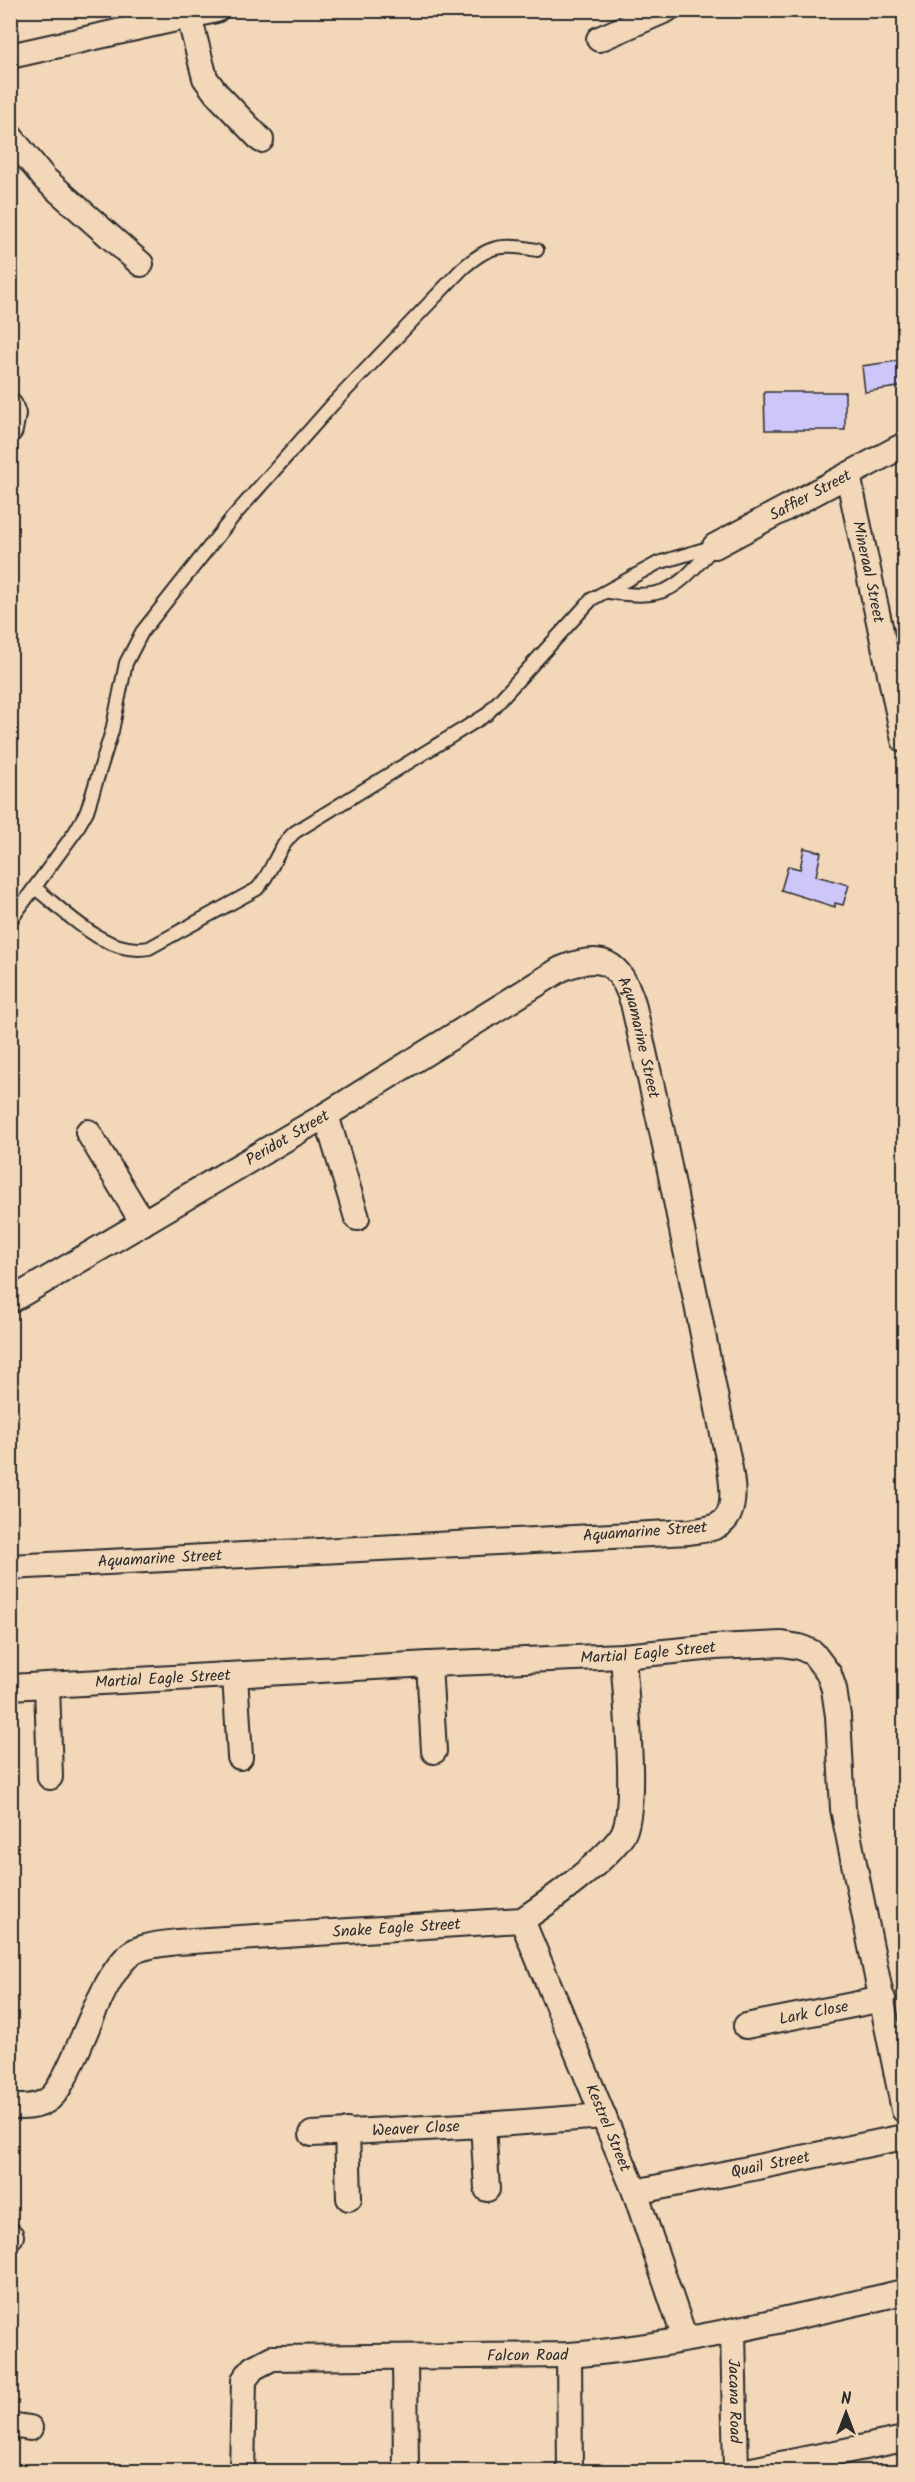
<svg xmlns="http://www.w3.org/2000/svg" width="915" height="2482" font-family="Kalam,sans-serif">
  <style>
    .building { fill: #cdc6f9; stroke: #2b2b2b; stroke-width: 1.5 }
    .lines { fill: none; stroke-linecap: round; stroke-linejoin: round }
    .lane-casing { stroke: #2b2b2b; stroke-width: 16 }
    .street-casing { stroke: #2b2b2b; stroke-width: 28 }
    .lane { stroke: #f2d7b9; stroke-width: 12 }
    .street { stroke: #f2d7b9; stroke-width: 24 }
    .labels { text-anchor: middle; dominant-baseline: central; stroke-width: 4.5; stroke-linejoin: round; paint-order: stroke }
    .street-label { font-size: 16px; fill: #2b2b2b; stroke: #f2d7b9 }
  </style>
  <rect width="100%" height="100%" fill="#f2d7b9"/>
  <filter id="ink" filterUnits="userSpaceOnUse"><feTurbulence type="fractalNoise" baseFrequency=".0167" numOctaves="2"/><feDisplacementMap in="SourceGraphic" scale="12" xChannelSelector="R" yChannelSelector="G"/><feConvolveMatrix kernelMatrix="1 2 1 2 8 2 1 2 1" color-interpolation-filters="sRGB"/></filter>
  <g filter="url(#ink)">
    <path class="building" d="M904 360V386L865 392 862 366Z
      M764 392H845V430H765Z
      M804 848 821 852 816 876 849 885 843 905 835 903V907L781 890 788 866 800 869Z"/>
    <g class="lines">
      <g class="lane-casing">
        <path id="lane" d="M609 592C669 601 676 588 715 546
          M35 888C67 913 106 956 149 948L257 889C273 872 276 848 295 832L486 715 592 599 658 563 715 546
          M10 921 75 832 87 811 112 731 126 663 142 632 232 518 333 404 461 270C488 245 502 243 537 250"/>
      </g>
      <g class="street-casing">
        <g id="street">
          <path d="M189 16 205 78 216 93 261 140"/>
          <path d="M599 39 666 10"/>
          <path d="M10 56 216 10"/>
          <path d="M10 136 45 179 141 264"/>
          <path d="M10 406 13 414 10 430"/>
          <path id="s1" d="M848 475 904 740"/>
          <path id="s2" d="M715 546 904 445"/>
          <path d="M326 1115 357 1218"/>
          <path d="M88 1132 143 1223"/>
          <path id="s3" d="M10 1301 326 1115 561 969C602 952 619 961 633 1003L663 1136 724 1439C728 1459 741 1505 724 1521 715 1530 700 1530 689 1532L10 1567"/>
          <path d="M429 1664 434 1751"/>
          <path d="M235 1675 240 1757"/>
          <path d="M47 1685 50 1777"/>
          <path id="s4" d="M10 1687 429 1664 623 1656 715 1647 782 1644 800 1647 813 1653 829 1674 834 1689 838 1716 843 1809 904 2110"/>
          <path id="s5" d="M522 1920 635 2192 685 2339"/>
          <path id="s6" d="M746 2026 883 1999"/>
          <path id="s7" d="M10 2106C22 2108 36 2107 46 2101 54 2097 59 2088 63 2080 82 2048 104 1971 133 1952 145 1945 163 1944 177 1942L522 1920C548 1903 608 1859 623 1834 638 1807 625 1691 623 1656"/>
          <path d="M483 2125 487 2189"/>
          <path d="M347 2131 349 2198"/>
          <path id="s8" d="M312 2134 483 2125 604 2116"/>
          <path id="s9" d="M635 2192 904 2137"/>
          <path d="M10 2236H11"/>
          <path id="s10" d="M733 2331 736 2472"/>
          <path d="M569 2355 570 2472"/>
          <path d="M405 2357 406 2472"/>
          <path d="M10 2425 30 2428"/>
          <path id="s11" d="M242 2472 244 2380 253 2368 272 2358 569 2355C682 2346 794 2317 904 2292"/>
          <path d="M742 2472 904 2439"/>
        </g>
      </g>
      <use href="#lane" class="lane"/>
      <use href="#street" class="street"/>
    </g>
  </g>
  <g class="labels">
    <g class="street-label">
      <text stroke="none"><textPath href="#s2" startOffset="108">Saffier Street</textPath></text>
      <text stroke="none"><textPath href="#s1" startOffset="99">Mineraal Street</textPath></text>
      <text stroke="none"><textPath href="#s3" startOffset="774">Aquamarine Street</textPath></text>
      <text stroke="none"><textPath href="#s3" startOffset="322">Peridot Street</textPath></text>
      <text transform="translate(645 1532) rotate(-4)">Aquamarine Street</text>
      <text transform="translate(160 1559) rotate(-3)">Aquamarine Street</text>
      <text stroke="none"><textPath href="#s4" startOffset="639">Martial Eagle Street</textPath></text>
      <text stroke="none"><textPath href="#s4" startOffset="153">Martial Eagle Street</textPath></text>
      <text stroke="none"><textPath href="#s7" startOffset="477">Snake Eagle Street</textPath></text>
      <text stroke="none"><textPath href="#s6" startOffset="69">Lark Close</textPath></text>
      <text stroke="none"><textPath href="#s8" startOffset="104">Weaver Close</textPath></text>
      <text stroke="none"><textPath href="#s5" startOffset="225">Kestrel Street</textPath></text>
      <text stroke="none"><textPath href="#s9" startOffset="138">Quail Street</textPath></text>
      <text stroke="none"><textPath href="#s11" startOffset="384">Falcon Road</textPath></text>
      <text stroke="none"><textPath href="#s10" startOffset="70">Jacana Road</textPath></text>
    </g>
  </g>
  <rect width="915" height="2482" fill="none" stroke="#f2d7b9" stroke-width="36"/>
  <rect x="18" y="18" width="879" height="2446" fill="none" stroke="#2b2b2b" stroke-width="2" filter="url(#ink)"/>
  <g transform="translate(846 2413)" stroke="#f2d7b9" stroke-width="4.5" paint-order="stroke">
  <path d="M0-4.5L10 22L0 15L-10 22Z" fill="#2b2b2b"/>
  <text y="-9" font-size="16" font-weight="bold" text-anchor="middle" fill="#2b2b2b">N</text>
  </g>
</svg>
